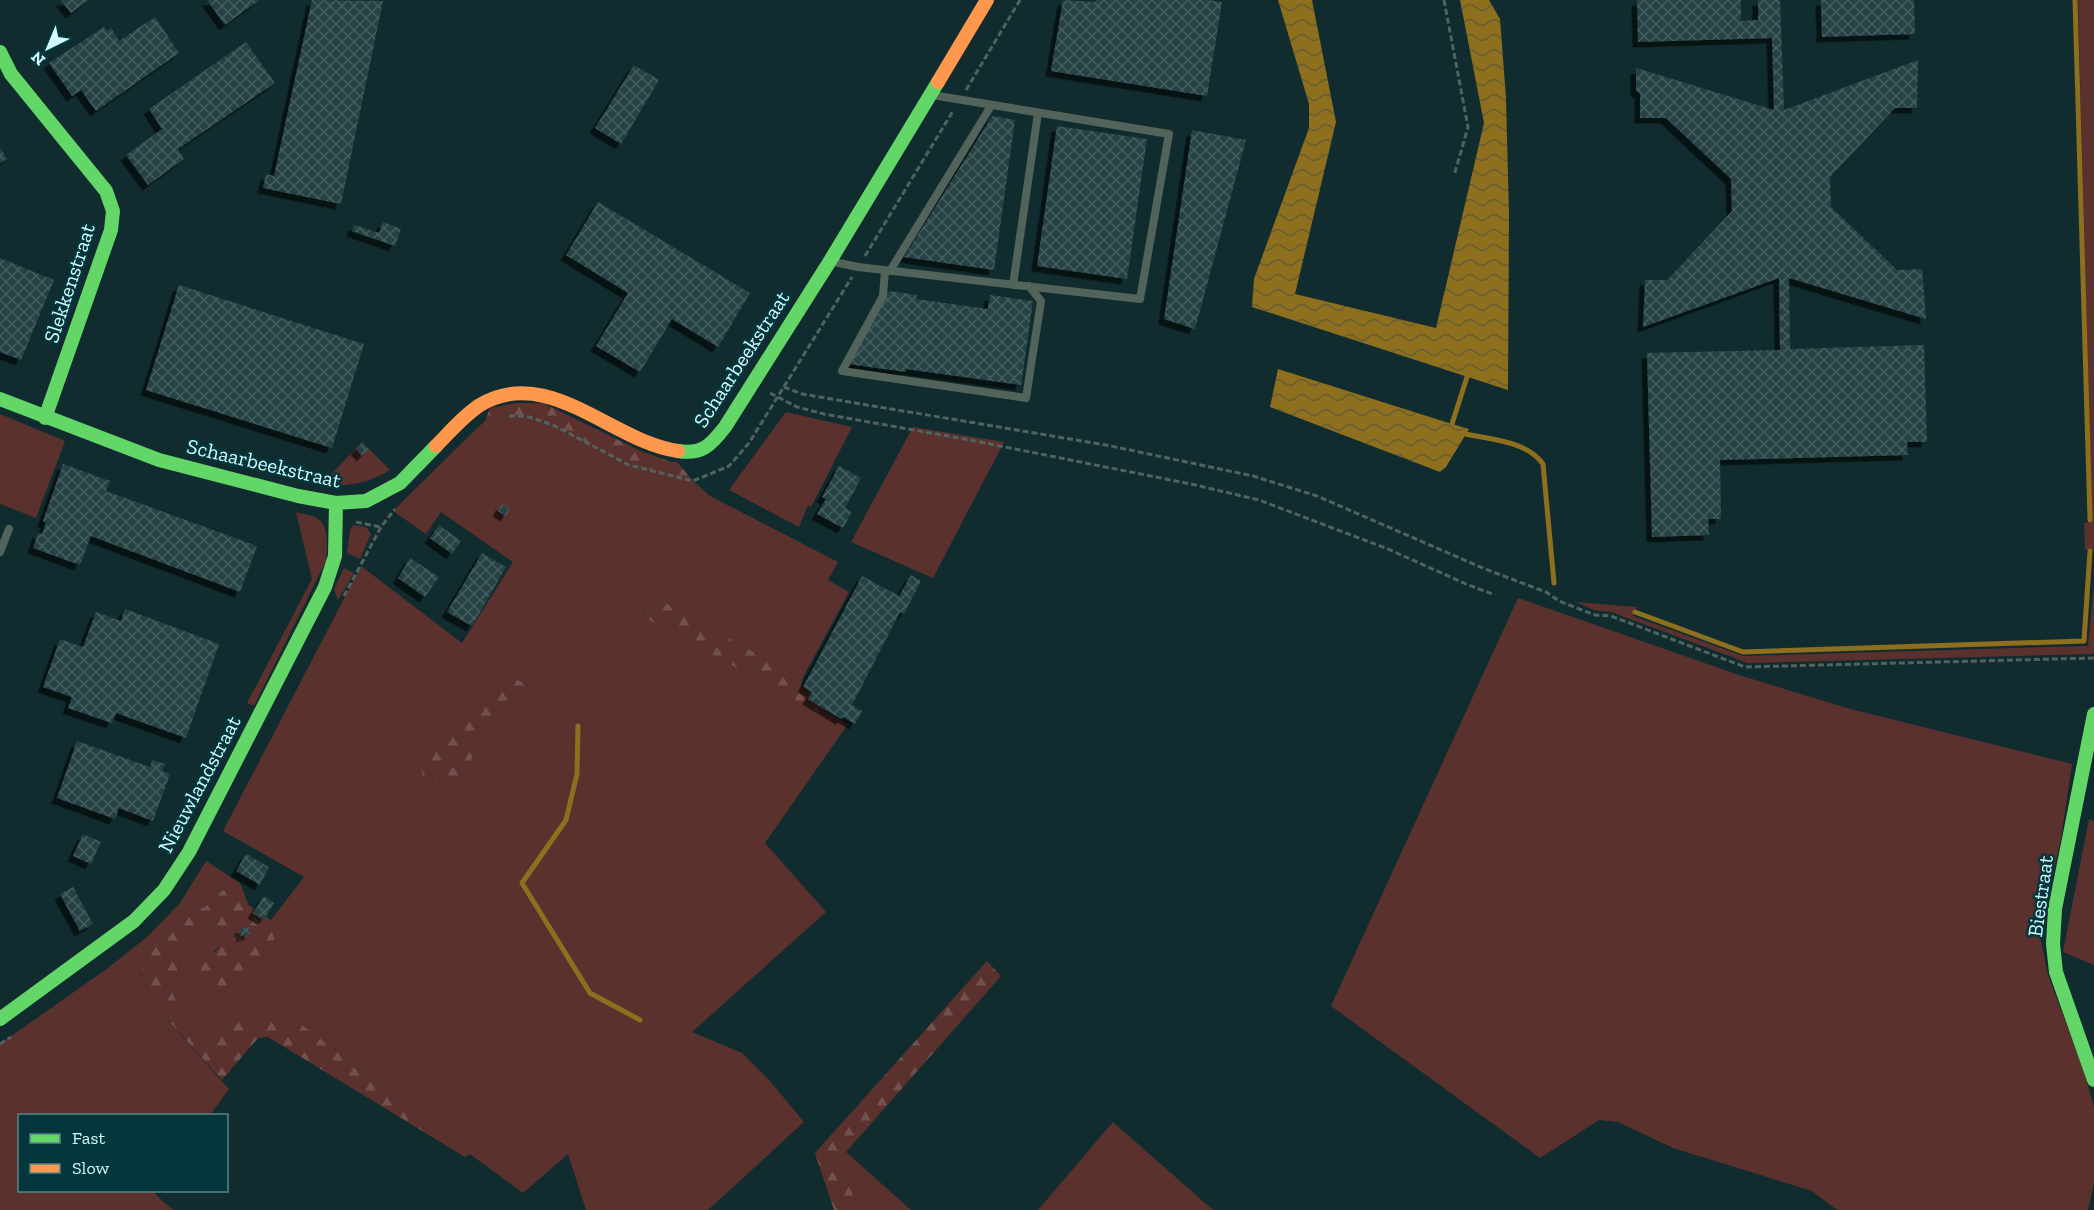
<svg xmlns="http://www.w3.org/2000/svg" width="2094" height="1210" font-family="'Zilla Slab',serif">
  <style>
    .grass { fill: #5b312e; fill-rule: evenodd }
    .forest { fill: url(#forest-firs) }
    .water { fill: url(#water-waves) }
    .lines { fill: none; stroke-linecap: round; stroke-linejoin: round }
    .stream { stroke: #8d6f1d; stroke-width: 5 }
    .building { fill: url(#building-cross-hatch); filter: url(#shadow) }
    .path { stroke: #51635f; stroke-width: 3; stroke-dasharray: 6 3; stroke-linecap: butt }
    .lane { stroke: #52635a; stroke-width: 8 }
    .fast { stroke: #63d668; stroke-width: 14 }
    .slow { stroke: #ff974d; stroke-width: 14 }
    .labels { text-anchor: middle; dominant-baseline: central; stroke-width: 5; stroke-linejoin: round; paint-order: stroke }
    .street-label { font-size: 21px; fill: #d1f9fe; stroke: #04373c }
  </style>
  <defs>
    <pattern id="forest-firs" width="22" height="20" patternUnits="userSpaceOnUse" patternTransform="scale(1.5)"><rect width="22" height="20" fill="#5b312e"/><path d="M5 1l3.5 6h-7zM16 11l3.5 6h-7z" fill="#72504d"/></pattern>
    <pattern id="water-waves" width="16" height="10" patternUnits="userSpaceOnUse" patternTransform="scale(1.5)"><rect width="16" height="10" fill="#8d6f1d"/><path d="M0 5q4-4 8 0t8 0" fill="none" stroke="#665d34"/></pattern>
    <pattern id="building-cross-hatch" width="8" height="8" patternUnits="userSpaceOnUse" patternTransform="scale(1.5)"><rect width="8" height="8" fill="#274245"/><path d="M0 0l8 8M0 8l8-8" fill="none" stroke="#455e61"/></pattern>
    <filter id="shadow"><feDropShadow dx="-5.5" dy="5.5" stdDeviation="0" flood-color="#0009"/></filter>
  </defs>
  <rect width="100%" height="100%" fill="#112c2f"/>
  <path class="grass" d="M2078 0H2094V550H2085L2084 523 2092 522Z
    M786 412 852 427 811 507 808 505 799 527 729 490Z
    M0 414 65 441 36 518 0 504Z
    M503 415 526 416 553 425 629 465 693 481 710 496 838 562 828 580 849 592 802 679 653 596 642 615 821 713 823 710 848 724 765 843 826 912 692 1032 742 1053 770 1081 804 1122 708 1210H586L568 1154 523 1193 383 1090 334 1049 263 1027 206 1040 181 1014 172 991 184 952 206 928 215 926 224 934 222 944 213 952 263 968 275 944 271 920 304 877 223 831 361 566 462 643 513 562 441 512 426 534 393 511 472 433 485 421ZM510 677 539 689 474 744 471 763 456 781 424 784 440 736 455 731Z
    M913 427 1004 442 933 578 851 542Z
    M362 442 390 470C369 483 346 488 322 484Z
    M296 512C302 514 310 514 315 517 330 523 327 548 326 561L254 706 247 703 312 579Z
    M353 525 366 527 371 534 360 559 347 553 350 530Z
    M344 568 354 573 338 600 334 589Z
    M2094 584V653L2092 654 1748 663 1611 612 1594 610 1576 602 1637 607 1633 616 1743 656 2088 646Z
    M1518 598 1739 675 1850 709 2072 764 2061 838 2040 936 2048 975 2082 1066 2094 1106V1183L2088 1210H1837L1812 1191 1673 1148 1618 1122 1599 1120 1540 1158 1331 1006Z
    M2089 819 2094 821V965L2063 952Z
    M206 861 240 883 249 906 224 889 205 907 196 910 179 927 150 946 138 987 229 1089 210 1115 20 1116V1190L157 1191 155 1194 173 1210H0V1044L108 968 148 936 180 903Z
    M1113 1122 1213 1210H1038Z
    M846 1152 911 1210H859L839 1160Z"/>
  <path class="forest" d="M516 403H543L643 452 672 462H677L693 481 629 465 553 425 526 416 503 415 485 421 490 408Z
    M653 596 802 679 801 687 828 700 821 714 642 616Z
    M510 677 539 689 475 744 471 763 456 781 424 784 420 759 425 743 440 736 455 731Z
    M224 889 271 920 275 944 263 968 214 1000C180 960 218 965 224 935L215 926 206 928 184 952 172 991 181 1014 206 1039 238 1003 263 1027 274 1017 298 1022 334 1049 383 1090 470 1154 465 1157 268 1037 258 1038 222 1080 138 987 150 946 179 927 196 910 205 907Z
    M987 961 1001 976 839 1160 859 1210H834L815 1153Z"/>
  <path class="water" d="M1278 0H1312L1336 122 1295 294 1436 328 1484 123 1460 0H1489L1500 19 1506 98 1509 214 1508 390 1252 307 1254 279 1309 128V104Z
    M1278 369 1452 424 1469 429 1446 467 1440 472 1270 407Z"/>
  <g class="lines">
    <path class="stream" d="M2075 0 2090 520
      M1452 424 1467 377
      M1466 434C1492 440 1527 441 1543 464L1554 583
      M1635 612 1743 652 2084 641 2090 551
      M578 726 577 774 566 820 522 883 590 993 640 1020"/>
  </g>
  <path class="building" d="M61 0H88L71 13Z
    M207 0H259L225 25Z
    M312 0 383 1 341 204 263 188 266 174 274 176Z
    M1063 0 1095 2 1096 0H1209L1222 2 1207 96 1051 71Z
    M1637 0H1741V21L1758 20V0H1780L1784 110 1918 60 1917 108H1895L1830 177 1831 207 1897 270 1922 269 1926 319 1789 278 1790 349 1924 345 1927 442H1907L1908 455 1720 460 1721 519H1708L1709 535 1652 537 1647 353 1780 350 1779 278 1643 327 1645 280H1667L1732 211 1731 179 1666 118H1640V94L1636 90V68L1774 110 1772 38 1638 42Z
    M1821 0H1914L1915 34 1822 37Z
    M155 17 179 53 96 111 81 90 72 96 49 63 104 27 107 31 111 28 119 41Z
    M246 42 275 83 178 149 184 159 148 185 126 155 162 129 149 109Z
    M634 65 659 80 621 144 595 128Z
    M992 116 1015 120 994 270 904 257Z
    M1057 126 1147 139 1127 279 1037 266Z
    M1192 130 1246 140 1195 329 1164 319Z
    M0 148 7 159 0 163Z
    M598 202 750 293 718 347 672 319 640 372 596 346 628 293 566 255Z
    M383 222 401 229 395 246 352 231 354 225 379 233Z
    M0 258 54 280 21 360 0 352Z
    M179 285 364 344 332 448 146 390Z
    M889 291 917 295 916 299 988 309 990 295 1033 301 1021 385 906 369V372L848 364Z
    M362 443 369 449 362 456 356 449Z
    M63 464 110 481 106 491 257 546 240 592 91 536 80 565 33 548 38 533 42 534 46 523 43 521Z
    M839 466 861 478 845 508 852 512 843 528 817 514 826 499 822 497Z
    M502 504 510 509 506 516 498 511Z
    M439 525 461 541 452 554 430 538Z
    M482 553 506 567 472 626 447 612Z
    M410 558 439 577 425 597 398 578Z
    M911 575 921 581 904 614 900 612 852 705 862 711 855 724 843 717 841 719 808 699 812 692 803 687 862 576 899 596Z
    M125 609 219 644 186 738 116 713 112 723 68 708 72 697 43 687 60 639 83 647 96 612 121 621Z
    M77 741 150 767 152 760 165 764 162 771 170 774 153 821 119 808 115 819 57 798Z
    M83 834 101 842 91 864 73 856Z
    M246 854 269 867 260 885 236 871Z
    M73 887 93 924 80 931 60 894Z
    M264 896 274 903 264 920 253 913Z
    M249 927 250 935 241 936 240 928Z"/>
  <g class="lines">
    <path class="path" d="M1444 0 1468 127 1454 176
      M966 90 1020 0
      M865 256 953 111
      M784 387 802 394 1106 445 1253 476 1317 496 1485 569 1546 592 1559 601 1595 615 1611 616 1745 667 2094 658
      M770 393 797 407 824 414 970 440 1191 484 1259 500 1388 549 1466 584 1495 595
      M509 416H526L553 425 629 465 693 481 729 466 749 443 852 277
      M356 522 381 527
      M344 596 381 527 395 509
      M0 1044 11 1037"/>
    <path class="lane" d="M834 262 858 267 1140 299 1169 134 932 95
      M885 270 883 296 842 371 1026 398 1041 301 1029 286
      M890 271 991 106
      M1013 285 1038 113
      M0 552 9 529"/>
    <path class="fast" d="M0 52 11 74 106 191 113 211 111 230 45 418
      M0 399 159 460 298 496 336 503 366 501 400 483 436 446
      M678 451C702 455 711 445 725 427L830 261 938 82
      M2094 714 2055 909 2053 944 2056 972 2094 1080
      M0 1019 134 921 164 890 189 852 325 587 335 556 336 503"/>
    <path class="slow" d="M938 82 987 0
      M436 446C450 432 463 416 480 405 548 364 612 442 678 451"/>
  </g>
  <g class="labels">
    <g class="street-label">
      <text transform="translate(69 283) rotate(-72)">Slekkenstraat</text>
      <text transform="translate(741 359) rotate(-57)">Schaarbeekstraat</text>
      <text transform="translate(264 463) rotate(13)">Schaarbeekstraat</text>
      <text transform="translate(199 784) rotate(-62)">Nieuwlandstraat</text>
      <text transform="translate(2040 896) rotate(-82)">Biestraat</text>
    </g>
  </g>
  <rect x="18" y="1114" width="210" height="78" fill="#04373c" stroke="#56858a" stroke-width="1.5"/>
  <rect x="30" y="1134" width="30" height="9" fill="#63d668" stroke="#56858a" stroke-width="1.5"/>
  <text x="72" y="1144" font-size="18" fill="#d1f9fe">Fast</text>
  <rect x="30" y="1164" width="30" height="9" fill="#ff974d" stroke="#56858a" stroke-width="1.5"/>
  <text x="72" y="1174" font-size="18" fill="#d1f9fe">Slow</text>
  <g transform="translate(48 48) rotate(223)" stroke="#04373c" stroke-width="4.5" paint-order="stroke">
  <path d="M0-4.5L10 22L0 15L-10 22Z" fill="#d1f9fe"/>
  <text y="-9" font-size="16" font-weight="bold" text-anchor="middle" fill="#d1f9fe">N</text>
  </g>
</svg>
